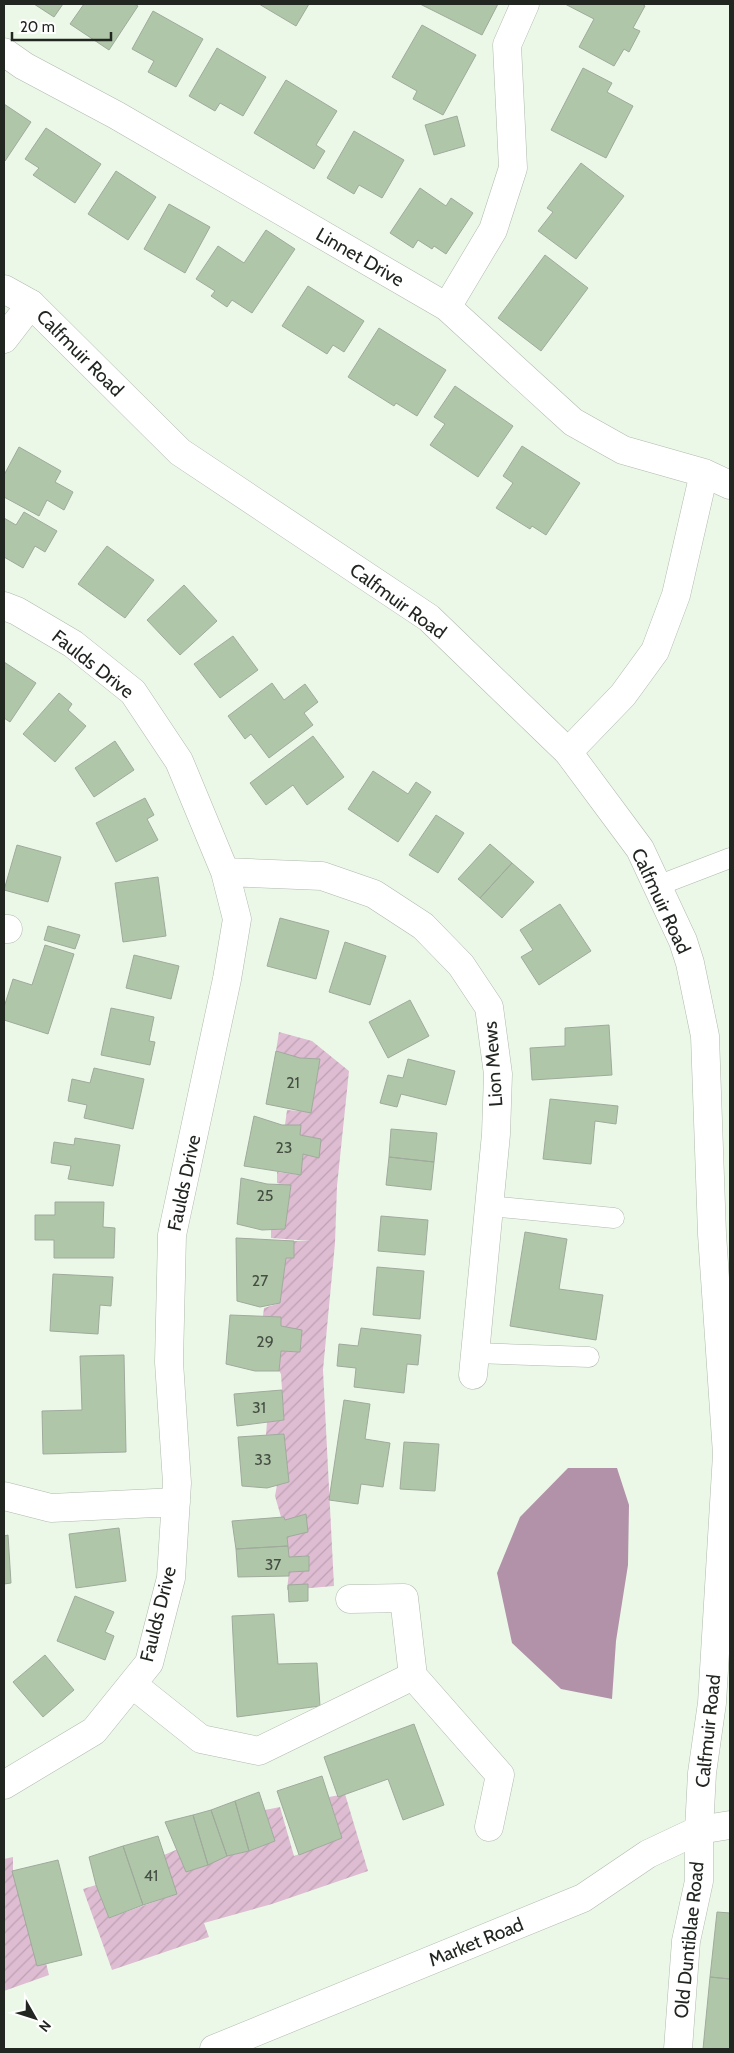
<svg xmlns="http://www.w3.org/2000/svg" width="734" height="2053" font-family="Cabin,sans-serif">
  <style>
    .garden { fill: url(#garden-furrows) }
    .water { fill: #b292a8 }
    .building { fill: #afc7a8; stroke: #9faa9c }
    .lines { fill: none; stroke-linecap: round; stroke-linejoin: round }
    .service-casing { stroke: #afbaac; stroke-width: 21 }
    .minor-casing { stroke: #afbaac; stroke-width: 29 }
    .tertiary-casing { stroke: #afbaac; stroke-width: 29 }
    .service { stroke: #fff; stroke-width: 20 }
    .minor { stroke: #fff; stroke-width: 28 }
    .tertiary { stroke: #fff; stroke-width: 28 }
    .labels { text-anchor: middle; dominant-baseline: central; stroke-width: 4; stroke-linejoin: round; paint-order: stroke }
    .number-label { font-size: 16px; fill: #454e43 }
    .street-label { font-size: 19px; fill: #222621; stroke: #fff }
  </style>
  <defs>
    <pattern id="garden-furrows" width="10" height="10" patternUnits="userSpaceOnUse" patternTransform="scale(1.25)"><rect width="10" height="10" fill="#debcd2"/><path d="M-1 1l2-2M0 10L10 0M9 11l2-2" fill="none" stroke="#bea1b4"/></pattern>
  </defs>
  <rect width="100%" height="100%" fill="#ebf8e8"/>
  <path class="garden" d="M279 1032 312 1041 349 1071 337 1186 335 1243 323 1370 334 1586 287 1590 289 1572 309 1571V1556L289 1557 287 1537 306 1514 285 1520 284 1517H281L275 1496 277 1485 289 1482 284 1434 266 1435 267 1422 284 1420 281 1374 279 1371 281 1351 300 1352 302 1331 281 1326 280 1317 263 1316 264 1308 280 1303 286 1258 294 1257V1241H311L271 1238V1230L285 1229 291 1186 277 1183V1172L301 1175 303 1154 318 1157 321 1139 300 1135 301 1125H285L287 1110 311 1112 320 1059 298 1058 276 1051Z
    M345 1794 368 1871 272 1904 204 1923 209 1937 112 1970 83 1889 96 1885 109 1918 176 1894 164 1855 178 1849 186 1872 227 1856 249 1851 275 1841 265 1810 280 1807 294 1856 342 1838 329 1797Z
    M13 1857V1871L37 1965 46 1963 49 1975 4 1991V1859Z"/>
  <path class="water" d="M568 1468H617L629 1505 628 1565 616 1641 612 1699 561 1689 512 1643 497 1573 520 1517Z"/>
  <path class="building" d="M34 4H63L54 17Z
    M84 4H134L138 6 109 50 70 24Z
    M259 4H309L296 26Z
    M420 4H498L482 35Z
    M565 4H642L645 6 633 28 640 31 629 52 624 49 614 66 579 47 594 19Z
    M153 11 203 39 176 87 148 72 154 61 132 49Z
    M422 25 476 55 443 115 413 99 417 91 392 77Z
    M217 48 266 77 243 116 220 103 215 111 189 96Z
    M583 68 612 83 607 92 633 106 606 158 551 130Z
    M286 80 337 111 316 145 325 151 314 169 254 133Z
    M4 104 31 122 5 161 4 160Z
    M457 116 465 146 434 155 425 125Z
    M46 128 101 164 75 203 33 175 39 168 25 159Z
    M354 131 404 160 382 198 359 185 354 194 327 178Z
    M581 163 624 196 576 259 538 231 553 212 547 208Z
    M116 171 156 197 128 240 88 214Z
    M420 188 446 206 451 198 473 213 446 254 434 246 432 249 418 240 413 248 390 233Z
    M169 204 210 227 185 273 144 249Z
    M266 230 295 249 252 313 232 300 227 307 211 296 215 291 196 279 218 246 244 263Z
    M545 255 588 288 541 351 498 318Z
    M308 286 364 321 344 352 333 345 327 354 282 326Z
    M379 328 446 370 417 416 396 403 394 406 348 377Z
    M455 386 513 426 478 477 430 445 445 424 434 417Z
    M522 446 580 483 546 535 532 526 530 529 496 508 513 483 503 476Z
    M19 447 61 471 55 482 73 492 64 510 47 500 39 516 4 497V475Z
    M24 512 57 531 45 552 35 546 23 568 4 557V518L16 525Z
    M107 546 154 580 125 618 78 584Z
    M184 585 217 621 180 655 147 620Z
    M233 636 258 670 220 698 194 664Z
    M4 662 36 683 10 722 4 718Z
    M272 683 284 700 305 684 318 702 304 713 313 725 269 758 251 734 245 739 228 716Z
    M59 693 72 704 68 710 86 726 55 762 23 734Z
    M313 736 344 777 307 805 293 785 266 805 250 783Z
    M115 741 134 770 94 797 75 768Z
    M373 771 408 794 416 782 431 792 398 842 348 809Z
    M145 798 154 815 147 819 158 840 116 862 96 823Z
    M436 815 464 833 438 873 409 855Z
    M490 844 512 863 480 898 458 879Z
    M17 845 61 857 48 902 4 890Z
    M512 863 534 882 502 918 480 898Z
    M158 877 166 936 123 942 115 883Z
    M560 904 591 951 539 985 521 957 533 950 520 930Z
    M280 918 329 931 316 979 267 966Z
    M48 926 80 935 75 949 44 940Z
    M345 942 386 956 370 1005 329 992Z
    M45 945 74 954 48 1034 4 1020V1007L13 979 32 985Z
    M134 955 179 966 171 999 126 988Z
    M410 1000 429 1036 388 1058 369 1022Z
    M111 1008 154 1017 149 1041 155 1042 150 1065 101 1055Z
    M609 1025 612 1075 532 1080 530 1048 565 1046V1028Z
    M276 1051 300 1058 320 1059 311 1113 266 1104Z
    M408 1059 455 1071 446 1105 401 1094 397 1107 380 1103 388 1075 403 1078Z
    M94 1068 144 1079 133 1129 84 1118 87 1105 68 1101 72 1079 90 1083Z
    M550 1099 618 1106 616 1124 595 1121 591 1164 543 1159Z
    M254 1116 282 1125H301L300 1135 321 1139 319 1158 303 1154 301 1175 244 1166Z
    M391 1129 437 1133 434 1162 389 1157Z
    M75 1138 120 1145 113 1186 68 1179 71 1166 51 1163 54 1142 74 1145Z
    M389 1157 434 1162 431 1190 386 1185Z
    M241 1178 267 1184 291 1185 285 1229 262 1230 237 1224Z
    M55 1202H104L103 1227 115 1228 114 1258H54V1240H35V1215H55Z
    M381 1216 428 1220 425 1255 378 1251Z
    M525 1232 567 1239 559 1289 603 1295 596 1340 510 1326Z
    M236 1238 294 1241V1258H286L280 1303 260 1307 237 1301Z
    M377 1267 424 1271 420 1319 373 1315Z
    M53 1274 113 1277 111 1306 100 1305 98 1334 50 1331Z
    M230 1315 281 1317V1326L302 1330 300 1352 281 1351 279 1371H255L226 1364Z
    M361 1328 421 1335 418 1365 407 1364 404 1393 354 1387 356 1368 337 1366 339 1344 358 1346Z
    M124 1355 126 1452 43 1454 42 1411 82 1410 80 1356Z
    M282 1390 284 1420 237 1426 234 1394Z
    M344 1400 370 1404 365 1439 390 1443 383 1487 361 1484 358 1504 329 1500Z
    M284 1434 289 1482 267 1488 242 1486 238 1437Z
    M404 1442 439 1444 435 1491 400 1489Z
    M306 1514 308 1532 287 1537 288 1546 236 1549 232 1521 284 1517 285 1520Z
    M119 1528 126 1581 76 1588 69 1534Z
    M8 1535 11 1583 4 1584V1536Z
    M288 1546 289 1557 309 1556V1571L289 1572V1576L238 1577 236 1549Z
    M308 1584V1601L289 1602 288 1585Z
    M75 1596 114 1612 105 1632 114 1636 105 1660 57 1641Z
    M274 1614 278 1664 317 1663 320 1706 237 1717 232 1616Z
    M45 1655 74 1690 43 1717 13 1682Z
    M414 1724 444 1805 403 1820 388 1779 338 1797 324 1757Z
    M322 1776 342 1838 299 1855 277 1791Z
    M259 1792 275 1841 249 1851 235 1801Z
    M235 1801 249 1851 227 1856 211 1810Z
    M211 1810 227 1856 208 1865 193 1815Z
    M193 1815 208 1865 186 1872 165 1822Z
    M158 1836 177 1894 143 1905 123 1846Z
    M123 1846 143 1905 109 1918 96 1885 89 1857Z
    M58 1860 82 1955 37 1966 12 1871Z
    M717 1912 730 1913V1979L710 1977Z
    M710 1977 730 1979V2049H703Z"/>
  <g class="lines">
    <g class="service-casing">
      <path id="service" d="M657 886 730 858
        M489 1206 614 1218
        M475 1353 589 1357"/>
    </g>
    <g class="minor-casing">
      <path id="minor" d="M4 52 24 66 116 115 447 307 573 422 623 450 704 473 730 485
        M447 307 493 230 513 168 507 45 525 4
        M4 339 31 304
        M4 606 17 611 73 644 133 692 179 761 225 872 237 919 227 979 172 1235 169 1362 177 1483 171 1578 149 1663 94 1731 4 1785
        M568 752 623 695 655 651 676 595 704 473
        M225 872 322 876 374 894 423 926 461 965 489 1007 498 1074 496 1134 473 1375
        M4 929H8
        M4 1496 51 1508 176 1502
        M350 1599 404 1598 413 1676 500 1775 489 1827
        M132 1684 201 1739 259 1751 413 1676
        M214 2049 583 1898 648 1854 699 1830V1881L686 1941 678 2049"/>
    </g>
    <g class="tertiary-casing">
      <path id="tertiary" d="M4 289 31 304 180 452 429 618 568 752 640 849 683 941 690 963 705 1036 712 1234 727 1454 712 1703 702 1773 699 1830 730 1825"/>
    </g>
    <use href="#service" class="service"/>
    <use href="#minor" class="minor"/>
    <use href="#tertiary" class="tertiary"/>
  </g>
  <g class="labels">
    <g class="number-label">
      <text x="293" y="1082">21</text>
      <text x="284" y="1147">23</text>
      <text x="265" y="1195">25</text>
      <text x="260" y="1280">27</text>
      <text x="265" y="1341">29</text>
      <text x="259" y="1407">31</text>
      <text x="263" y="1459">33</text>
      <text x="273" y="1564">37</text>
      <text x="151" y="1875">41</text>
    </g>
    <g class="street-label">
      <text transform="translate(360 257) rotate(30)">Linnet Drive</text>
      <text transform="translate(80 353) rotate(45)">Calfmuir Road</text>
      <text transform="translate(398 601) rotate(36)">Calfmuir Road</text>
      <text transform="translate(93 664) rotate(38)">Faulds Drive</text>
      <text transform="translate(661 901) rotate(65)">Calfmuir Road</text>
      <text transform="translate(493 1064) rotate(-94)">Lion Mews</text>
      <text transform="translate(184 1183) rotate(-78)">Faulds Drive</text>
      <text transform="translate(158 1614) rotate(-76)">Faulds Drive</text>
      <text transform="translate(708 1731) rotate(-84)">Calfmuir Road</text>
      <text transform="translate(689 1940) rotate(-84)">Old Duntiblae Road</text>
      <text transform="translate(476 1942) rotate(-22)">Market Road</text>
    </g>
  </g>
  <rect width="734" height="2053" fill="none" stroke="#222621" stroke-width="10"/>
  <g transform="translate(35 2018) rotate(129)" stroke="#ffffff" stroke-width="4" paint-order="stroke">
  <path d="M0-4L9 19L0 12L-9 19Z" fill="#222621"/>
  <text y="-8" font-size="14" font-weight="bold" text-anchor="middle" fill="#222621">N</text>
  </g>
  <path d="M12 32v8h99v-8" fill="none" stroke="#222621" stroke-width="2.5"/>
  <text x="20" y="32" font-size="15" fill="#222621" stroke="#ffffff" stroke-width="4" paint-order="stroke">20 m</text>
</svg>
